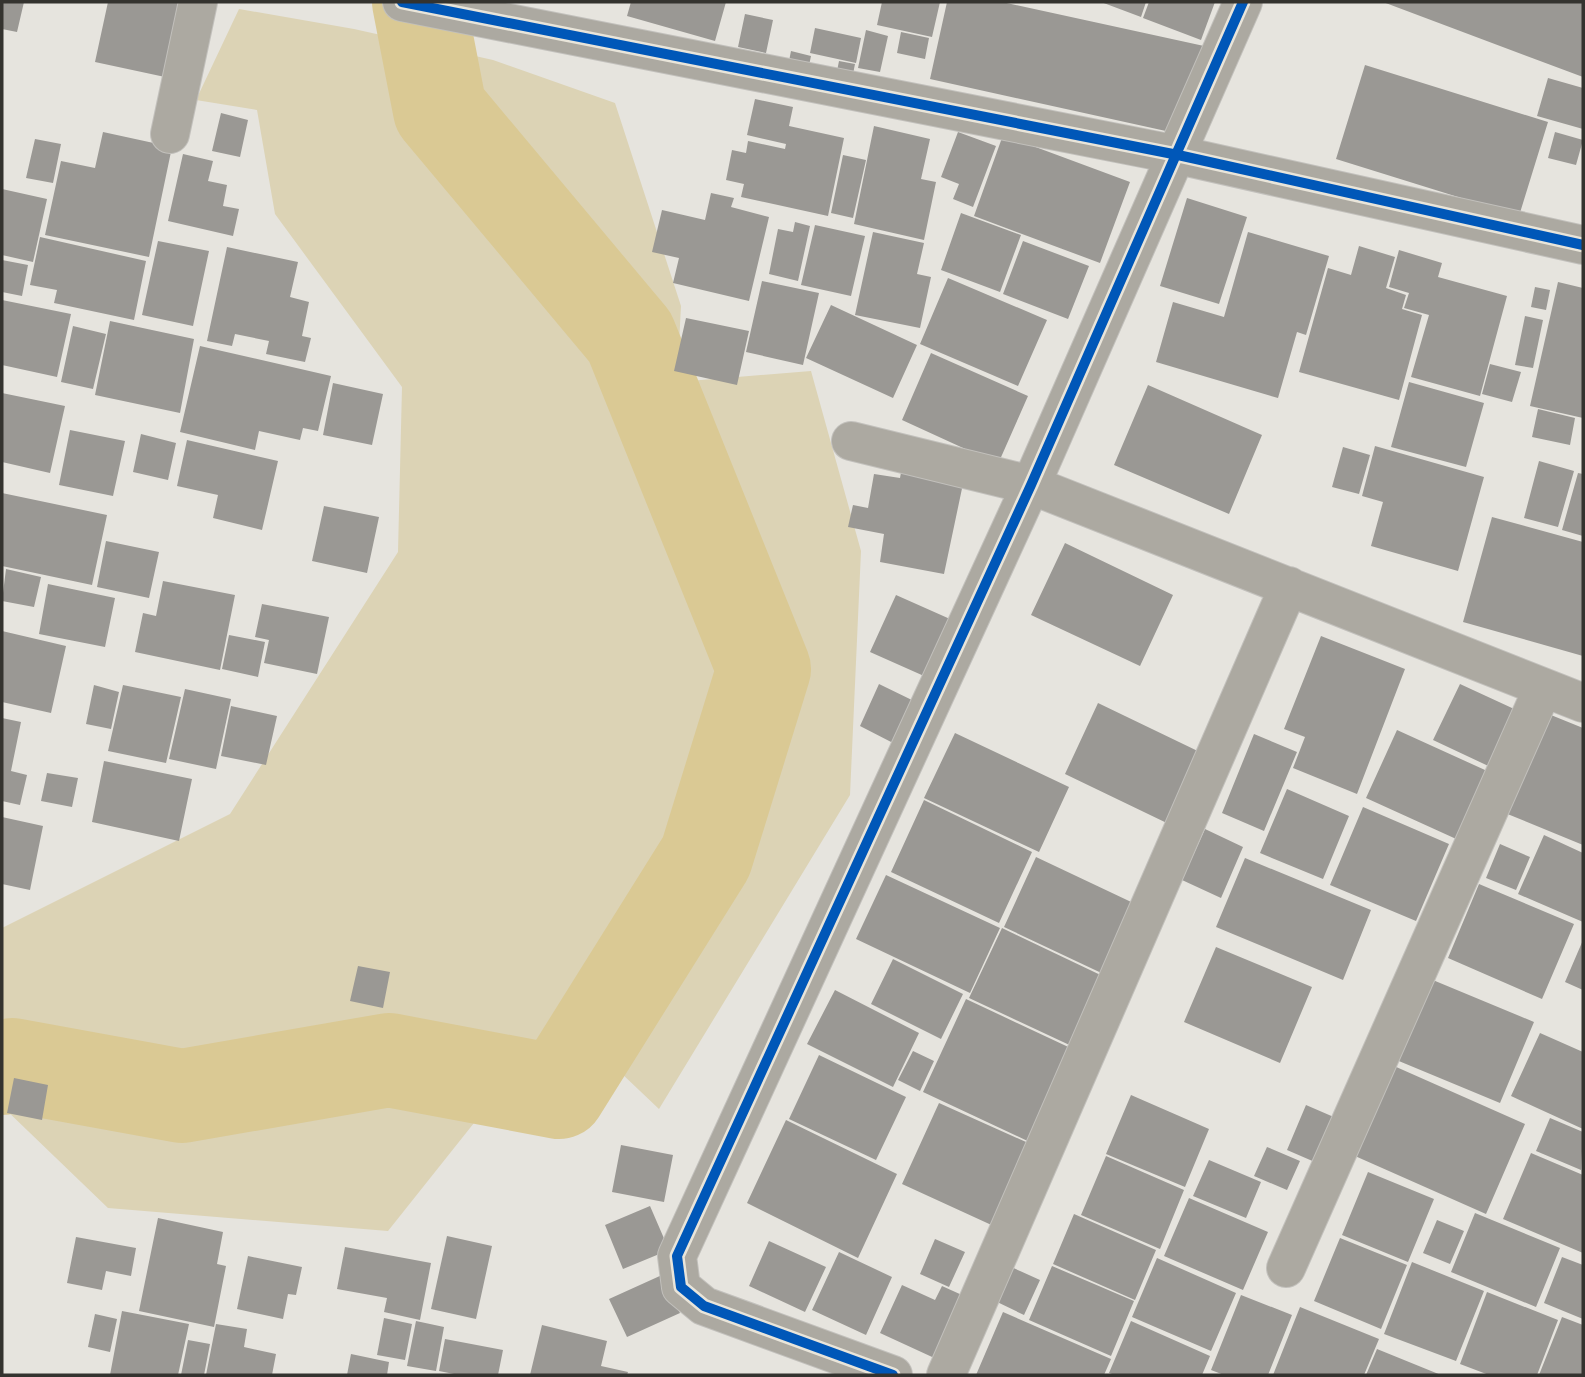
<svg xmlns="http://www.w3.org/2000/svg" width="1585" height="1377" font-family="Poppins,sans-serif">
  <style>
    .green { fill: #dcd3b5 }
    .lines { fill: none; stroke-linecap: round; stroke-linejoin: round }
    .river { stroke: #dac994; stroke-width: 94 }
    .building { fill: #9a9894 }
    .minor-casing { stroke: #c2c0bc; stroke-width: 40 }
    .minor { stroke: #aca9a1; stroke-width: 38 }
    .cycleway-casing { stroke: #e9e5da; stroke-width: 15 }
    .cycleway { stroke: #0057b8; stroke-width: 10 }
  </style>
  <rect width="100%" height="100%" fill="#e6e4de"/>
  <path class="green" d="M239 9 354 29 493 60 615 103 681 306 677 382 811 371 861 551 850 795 659 1109 560 1015 388 1231 108 1208 2 1106V928L230 814 398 552 402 387 275 214 257 110 196 100Z"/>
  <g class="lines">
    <path class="river" d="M2 1068 12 1065 182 1096 389 1060 559 1092 706 857 764 669 630 337 440 110 419 2"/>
  </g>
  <path class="building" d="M2 2H24L17 32 2 29Z
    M108 2H181L165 77 95 62Z
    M631 2H726L715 41 627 16Z
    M882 2H940L932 37 877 25Z
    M947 2H1002L1204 46 1184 135 930 79Z
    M1101 2H1146L1141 17Z
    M1149 2H1215L1201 40 1143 18Z
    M1383 2H1583V77Z
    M745 14 773 20 766 53 738 47Z
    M815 28 861 38 856 63 810 53Z
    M866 30 888 36 880 72 858 68Z
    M901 32 929 38 925 59 897 53Z
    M791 51 811 56 807 75 787 71Z
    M839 61 855 64 852 79 836 76Z
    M1365 65 1548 122 1519 216 1336 159Z
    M1548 78 1583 88V129L1537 116Z
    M755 99 793 107 789 126 844 138 828 216 741 197 744 184 726 180 732 150 746 153 748 141 785 149 786 144 747 135Z
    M221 113 248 120 240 157 212 151Z
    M874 126 930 139 921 179 936 182 924 240 854 224Z
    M103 132 172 147 149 257 45 235 61 161 95 168Z
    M958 132 996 146 973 207 953 199 959 184 941 177Z
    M1555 132 1583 140 1576 165 1548 158Z
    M1003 135 1130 182 1100 263 974 216Z
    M35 139 61 144 53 183 26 178Z
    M183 154 213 161 208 181 227 185 223 206 239 209 233 236 168 221Z
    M843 155 866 160 853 218 831 213Z
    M2 189 47 199 33 262 2 255Z
    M711 193 734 198 731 207 769 217 749 301 673 283 679 258 652 252 662 210 705 220Z
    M1187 198 1247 217 1219 304 1160 286Z
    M961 213 1021 235 1000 292 941 270Z
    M795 222 810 226 798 281 769 274 778 229 793 232Z
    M815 225 865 236 851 296 801 285Z
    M873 232 924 243 917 274 931 277 920 328 855 315Z
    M1248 232 1329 256 1306 335 1297 332 1278 398 1156 362 1173 302 1224 317Z
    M40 237 146 261 134 320 54 303 57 290 30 285Z
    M158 241 209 251 193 326 142 315Z
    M1023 241 1089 266 1068 319 1003 294Z
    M1359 246 1395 257 1386 288 1406 295 1402 309 1422 315 1399 400 1299 372 1328 268 1351 275Z
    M227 247 298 262 290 297 309 302 302 336 311 338 305 362 266 354 269 341 235 334 232 346 207 341Z
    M1399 250 1442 263 1438 277 1507 296 1480 396 1411 377 1429 315 1404 308 1409 293 1389 287Z
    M2 260 28 265 22 296 2 292Z
    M948 278 1047 320 1018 386 920 344Z
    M762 281 819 293 803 365 746 352Z
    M1558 282 1583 288V418L1530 406Z
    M1535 287 1550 290 1546 310 1531 307Z
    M2 300 71 314 57 377 2 365Z
    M831 305 917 345 893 398 806 358Z
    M1525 316 1543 320 1533 368 1515 365Z
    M686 318 749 331 737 385 674 371Z
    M110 321 194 339 180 413 95 395Z
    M73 326 106 334 93 389 61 382Z
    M200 346 331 376 318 431 303 428 300 440 259 431 255 450 180 432Z
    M931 353 1028 396 998 464 902 420Z
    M1490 364 1521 372 1512 402 1482 394Z
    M1409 382 1484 403 1466 467 1391 447Z
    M333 383 383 394 372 445 323 435Z
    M1148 385 1262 435 1229 514 1114 465Z
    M2 393 65 406 50 473 2 462Z
    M1538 409 1575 418 1570 445 1532 437Z
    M70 430 125 441 113 496 59 485Z
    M141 434 176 443 168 480 133 472Z
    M187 440 278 461 262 530 213 518 218 495 177 486Z
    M1375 446 1484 477 1458 571 1371 546 1383 502 1362 496Z
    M1343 447 1370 455 1359 494 1332 487Z
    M1539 461 1574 471 1558 527 1524 518Z
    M902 467 964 479 944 574 880 562 884 534 848 527 853 505 868 508 874 474 900 478Z
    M1578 473 1583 474V536L1562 530Z
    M2 493 107 515 92 585 2 566Z
    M324 506 379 517 367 573 312 561Z
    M1492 517 1583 542V656L1463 622Z
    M106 541 159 552 149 598 97 587Z
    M1065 543 1173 595 1140 666 1031 615Z
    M6 569 41 577 34 607 2 601Z
    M163 581 235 595 220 670 135 652 143 613 156 616Z
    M48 584 115 598 105 647 39 634Z
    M896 595 959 623 933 680 870 652Z
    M262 604 329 617 317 674 264 663 269 640 255 637Z
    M2 631 66 646 51 713 2 702Z
    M229 635 265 642 258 677 222 669Z
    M1321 636 1405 669 1357 794 1293 768 1305 737 1284 729Z
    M879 684 916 702 895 744 860 726Z
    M1460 684 1525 714 1499 771 1433 740Z
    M94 685 119 692 111 729 86 724Z
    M123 685 181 697 166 763 108 751Z
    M185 689 231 699 216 769 169 759Z
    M1098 703 1206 755 1173 826 1065 774Z
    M231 706 277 716 266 765 221 756Z
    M1546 713 1583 728V845L1505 813Z
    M2 718 21 722 11 771 27 775 20 805 2 801Z
    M1397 730 1496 775 1465 843 1366 798Z
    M955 733 1069 787 1039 852 924 798Z
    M1254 734 1297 752 1264 831 1222 813Z
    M104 761 192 779 179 841 92 822Z
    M47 773 78 778 72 807 41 801Z
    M1287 789 1349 816 1323 879 1260 853Z
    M924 800 1032 852 999 923 891 872Z
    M1363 807 1449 844 1416 921 1330 885Z
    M2 817 43 826 30 890 2 884Z
    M1205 829 1243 847 1221 898 1182 880Z
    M1544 835 1583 853V922L1518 894Z
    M1500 844 1530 857 1516 890 1486 878Z
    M1036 857 1146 909 1112 978 1004 927Z
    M1245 858 1371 910 1343 980 1216 927Z
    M886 875 1000 928 970 993 856 939Z
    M1479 884 1574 924 1542 999 1448 958Z
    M1002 928 1111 980 1078 1049 969 998Z
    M1583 940V990L1565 982Z
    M1216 947 1312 987 1280 1063 1184 1022Z
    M893 959 963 994 941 1039 871 1004Z
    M358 966 390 972 383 1008 350 1001Z
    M1428 978 1534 1022 1500 1103 1394 1059Z
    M835 990 919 1033 893 1087 807 1044Z
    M966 999 1079 1052 1036 1145 923 1092Z
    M1540 1033 1583 1052V1129L1511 1096Z
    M913 1051 934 1061 920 1091 898 1080Z
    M819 1055 906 1097 876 1160 789 1119Z
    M1394 1066 1525 1124 1486 1214 1355 1156Z
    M14 1078 48 1085 42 1120 7 1113Z
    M1131 1095 1209 1129 1185 1187 1106 1154Z
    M939 1103 1035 1146 998 1228 902 1184Z
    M1306 1105 1343 1121 1324 1166 1287 1150Z
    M1550 1118 1583 1132 1581 1170 1536 1151Z
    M786 1120 897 1174 858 1258 747 1203Z
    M621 1145 673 1155 664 1202 612 1192Z
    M1267 1147 1300 1161 1287 1190 1254 1176Z
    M1531 1153 1583 1175V1253L1503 1219Z
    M1106 1156 1184 1190 1160 1249 1081 1215Z
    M1209 1160 1261 1182 1246 1218 1193 1196Z
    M1368 1172 1434 1199 1408 1262 1342 1235Z
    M1189 1198 1268 1232 1243 1290 1164 1256Z
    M650 1206 669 1250 623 1269 605 1225Z
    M1475 1213 1560 1248 1536 1307 1451 1272Z
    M1074 1214 1156 1250 1135 1300 1053 1264Z
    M158 1218 223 1232 217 1264 226 1266 214 1327 139 1311Z
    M1437 1220 1464 1231 1450 1264 1423 1253Z
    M447 1236 492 1246 476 1319 431 1309Z
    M76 1237 136 1248 131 1276 106 1271 102 1290 67 1283Z
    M1340 1238 1407 1265 1381 1329 1314 1301Z
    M935 1239 965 1252 949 1287 920 1274Z
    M769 1241 826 1267 805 1312 749 1286Z
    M345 1247 431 1263 420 1320 384 1312 387 1298 337 1289Z
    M839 1252 892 1277 866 1335 812 1310Z
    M248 1256 302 1267 296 1295 288 1294 283 1319 237 1309Z
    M1562 1257 1583 1265V1319L1544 1303Z
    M1157 1258 1236 1293 1211 1351 1132 1317Z
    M1412 1262 1484 1291 1456 1361 1384 1334Z
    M1009 1266 1040 1280 1024 1315 993 1300Z
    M1052 1266 1134 1301 1111 1356 1029 1320Z
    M662 1275 680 1313 627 1337 609 1299Z
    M902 1285 935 1300 942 1286 973 1300 943 1362 880 1333Z
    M1487 1292 1558 1320 1537 1375H1489L1460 1364Z
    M1241 1295 1292 1315 1268 1375H1224L1211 1370Z
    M1300 1307 1379 1339 1364 1375H1273Z
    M122 1311 189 1324 178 1375H110Z
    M1003 1312 1111 1359 1104 1375H976Z
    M95 1314 117 1319 110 1352 88 1347Z
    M1562 1317 1583 1325V1375H1539Z
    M384 1318 412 1324 405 1360 377 1355Z
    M416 1321 444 1327 436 1371 407 1366Z
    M1131 1321 1210 1356 1202 1375H1115L1109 1373Z
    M216 1324 247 1329 244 1347 276 1354 272 1375H206Z
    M542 1325 607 1341 601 1366 628 1372 627 1375H530Z
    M445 1339 503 1350 498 1375H459L439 1371Z
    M188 1340 210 1344 204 1375H181Z
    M1377 1349 1441 1375H1366Z
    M351 1354 389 1362 387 1375H347Z"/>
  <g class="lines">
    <g class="minor-casing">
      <path id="minor" d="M402 2 1178 155 1583 245
        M170 134 198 2
        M851 441 1031 485 1583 703
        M1286 1268 1543 688
        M893 1375 704 1306 681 1287 677 1256 1031 485 1243 2
        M946 1375 1289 586"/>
    </g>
    <use href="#minor" class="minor"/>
    <g class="cycleway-casing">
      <path id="cycleway" d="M402 2 1178 155 1583 245
        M893 1375 704 1306 681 1287 677 1256 1031 485 1243 2"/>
    </g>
    <use href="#cycleway" class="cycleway"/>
  </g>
  <rect width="1585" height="1377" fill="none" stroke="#34332f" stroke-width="7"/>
</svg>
